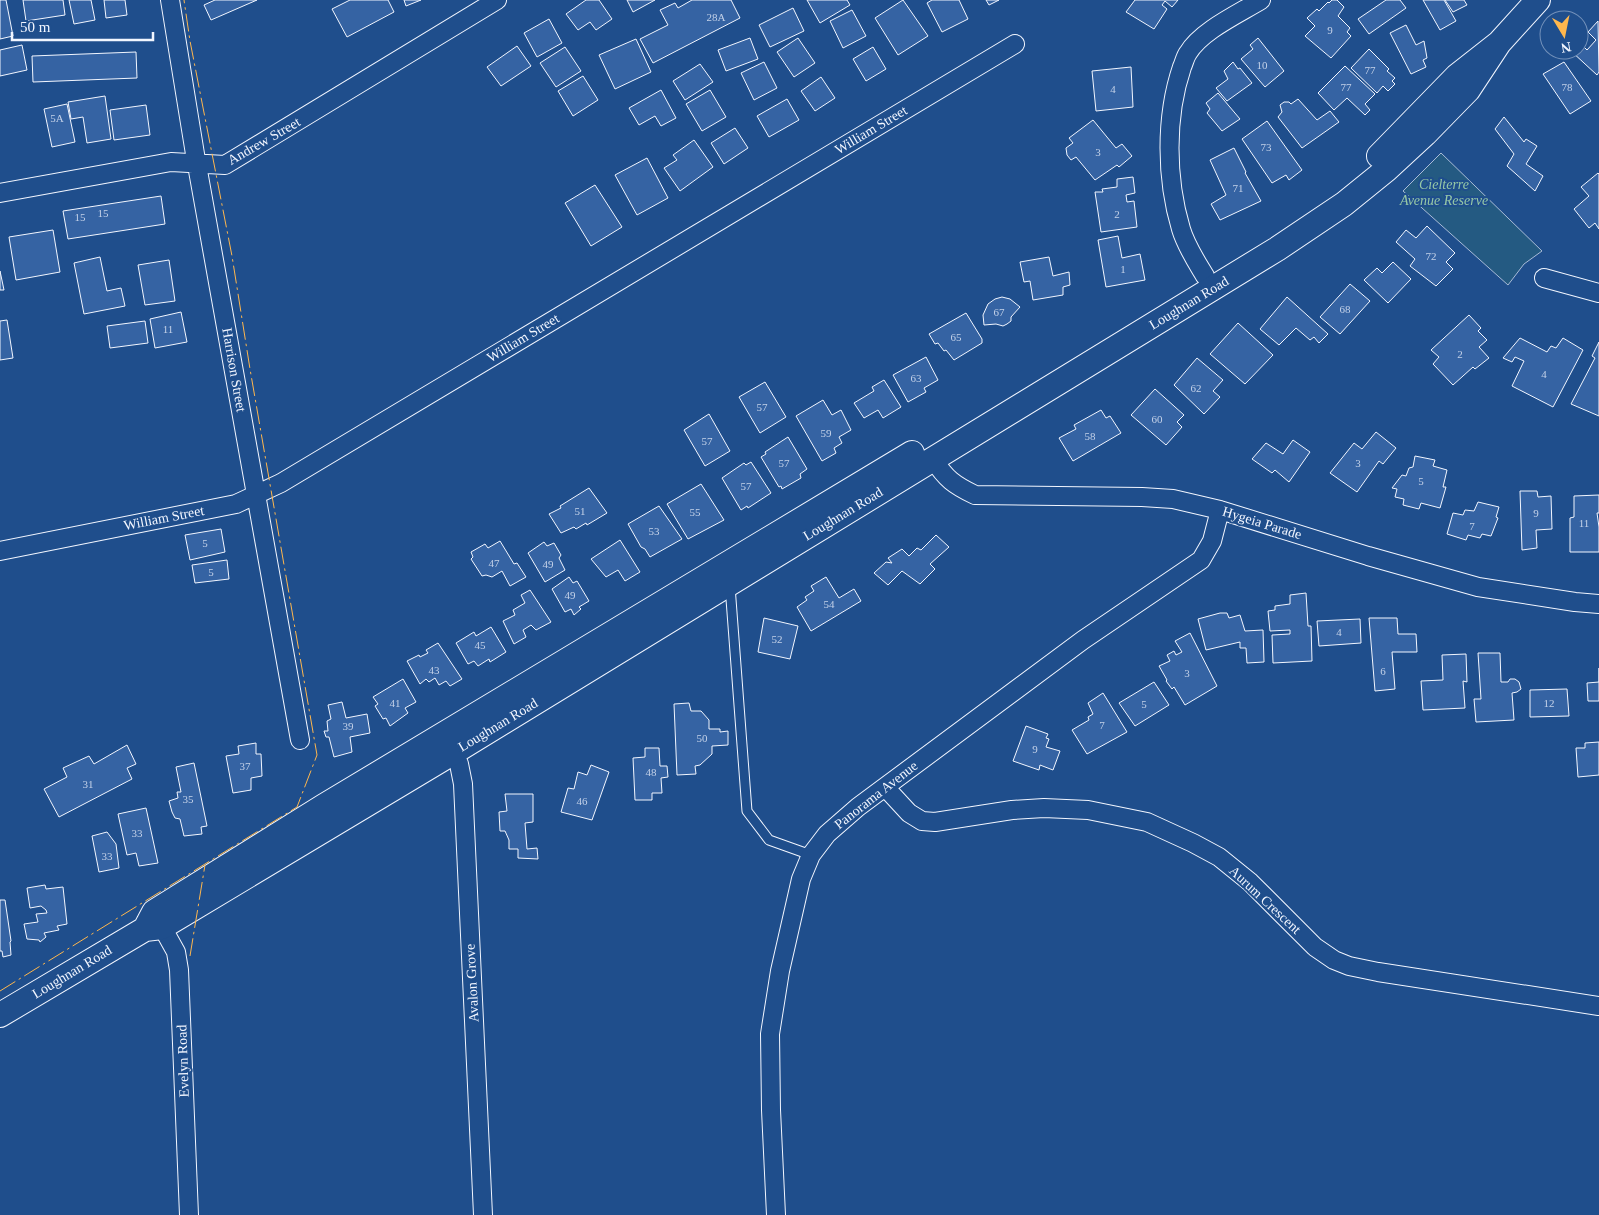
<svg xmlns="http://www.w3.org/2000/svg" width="1599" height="1215" font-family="'Times New Roman',serif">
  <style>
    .green { fill: #245a82; stroke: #a8bbd7 }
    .building { fill: #3563a3; stroke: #f2f6ff }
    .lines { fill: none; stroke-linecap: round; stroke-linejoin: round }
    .service-casing { stroke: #f2f6ff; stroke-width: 11 }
    .minor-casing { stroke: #f2f6ff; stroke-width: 20 }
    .secondary-casing { stroke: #f2f6ff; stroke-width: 26 }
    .service { stroke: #1f4e8c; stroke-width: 9 }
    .minor { stroke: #1f4e8c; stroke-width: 18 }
    .secondary { stroke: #1f4e8c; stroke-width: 24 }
    .power { stroke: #ffb74d; stroke-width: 1; stroke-dasharray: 18 4 2.5 4; stroke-linecap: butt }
    .labels { text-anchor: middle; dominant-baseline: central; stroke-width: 4; stroke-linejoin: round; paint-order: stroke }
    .number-label { font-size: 11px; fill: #c3d1e8 }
    .street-label { font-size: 14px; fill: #f2f6ff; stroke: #1f4e8c }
    .park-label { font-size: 14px; font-style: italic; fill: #97c8a6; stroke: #1f4e8c }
  </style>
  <rect width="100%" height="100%" fill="#1f4e8c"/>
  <path class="green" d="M1441 153 1542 251 1524 264 1508 285 1403 191Z"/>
  <path class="building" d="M0 0H6L13 36 0 39Z
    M23 0H63L65 15 26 21Z
    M69 0H91L95 20 74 24Z
    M104 0H125L127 15 106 18Z
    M215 0H257L211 20 204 5Z
    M350 0H388L394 12 347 37 332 9Z
    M404 0H421L406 6Z
    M586 0H599L612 19 596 30 590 22 578 30 566 14Z
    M627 0H655L633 12Z
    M692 0H731L740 18 653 63 640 39 668 25 660 10 675 3 678 8Z
    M807 0H847L850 5 820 23Z
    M903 0 928 36 898 55 875 18Z
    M932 0H959L968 19 942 32 927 3Z
    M986 0H999L989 5Z
    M1135 0H1178L1172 7 1165 1 1162 5 1167 9 1154 29 1126 12Z
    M1332 0H1337L1344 7 1338 16 1350 28 1347 32 1351 36 1331 58 1305 36 1315 26 1307 18 1317 9 1319 11 1328 2 1329 3Z
    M1386 0H1400L1406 8 1369 34 1358 19Z
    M1423 0H1444L1456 21 1440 30Z
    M1445 0H1464L1467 5 1453 12Z
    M793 8 804 31 770 47 759 25Z
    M852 10 866 36 843 48 830 21Z
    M549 19 562 43 537 57 524 33Z
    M1598 21 1599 72 1597 75 1571 51 1579 50V42L1587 50 1596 40 1588 32Z
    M1406 25 1416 45 1424 41 1427 58 1423 60 1426 67 1411 74 1390 33Z
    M750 38 758 59 726 71 718 50Z
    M798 38 815 63 794 77 777 52Z
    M1258 38 1284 71 1265 87 1241 59 1253 49 1250 45Z
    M636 39 651 72 615 89 599 55Z
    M22 45 27 70 0 76V50Z
    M517 46 531 66 501 86 487 67Z
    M565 47 581 71 556 87 540 63Z
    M873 47 886 69 866 81 853 59Z
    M1369 49 1389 69 1387 71 1395 78 1392 81 1395 84 1388 91 1383 86 1377 93 1351 68Z
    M136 52 137 78 33 82 32 56Z
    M764 62 777 88 754 100 741 73Z
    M1233 62 1238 69 1240 68 1252 83 1227 101 1216 88 1228 79 1224 71Z
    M1564 62 1591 101 1570 114 1543 74Z
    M700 64 713 82 685 100 673 81Z
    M1345 66 1375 94 1365 104 1370 110 1365 115 1347 98 1334 110 1318 93Z
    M1131 67 1133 107 1096 111 1092 71Z
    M583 76 598 100 573 116 558 91Z
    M821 77 835 98 815 111 801 91Z
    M661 90 676 118 661 126 655 116 639 125 629 108Z
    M710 90 726 117 702 131 686 104Z
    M1218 93 1240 119 1222 131 1207 113 1210 109 1206 103Z
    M105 96 111 139 87 143 83 117 71 119 68 102Z
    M787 99 799 120 769 137 757 116Z
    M1298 99 1317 120 1330 111 1339 122 1302 148 1278 117 1282 112 1280 105 1284 102H1289L1291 104Z
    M67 104 75 142 52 147 44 109Z
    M146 105 150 135 114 140 110 110Z
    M1504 117 1524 142 1526 139 1537 146 1526 164 1543 176 1535 191 1507 166 1514 154 1495 129Z
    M1093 120 1116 148 1122 144 1132 156 1119 167 1117 165 1095 180 1076 157 1071 160 1067 155 1066 148 1073 143 1069 138Z
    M1267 121 1302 170 1289 180 1286 175 1272 183 1242 139Z
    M735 128 748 148 724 164 711 143Z
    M694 140 713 167 680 191 664 168 677 160 673 155Z
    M1234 148 1246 172 1245 173 1261 201 1220 220 1211 204 1226 195 1210 160Z
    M647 158 668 198 637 215 615 175Z
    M1598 173 1599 174V229L1595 223 1589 228 1574 209 1589 196 1581 187Z
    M1133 177 1135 193 1126 195 1127 202 1134 201 1137 227 1101 232 1095 192H1103L1102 189 1117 187V179Z
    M595 185 622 227 591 246 565 203Z
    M161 196 165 224 68 239 63 211Z
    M1427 226 1455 253 1446 262 1453 269 1436 286 1410 266 1415 259 1396 242 1406 230 1416 238Z
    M53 230 60 272 16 280 9 237Z
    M1118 236 1122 258 1140 254 1145 280 1106 287 1098 240Z
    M100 257 107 291 121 288 125 306 84 314 74 263Z
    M1049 257 1053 276 1069 272 1070 285 1063 287V295L1033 300 1030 281 1024 282 1020 262Z
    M169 260 175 301 145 305 138 265Z
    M1393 262 1411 279 1388 303 1364 280 1377 268 1382 273Z
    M0 271 4 290H0Z
    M1350 284 1370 301 1340 334 1320 317Z
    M1002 297 1010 299 1020 307 1011 317V321L1007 324 1003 326 996 324 984 325 983 315 988 304 995 299Z
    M1287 297 1328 334 1319 343 1314 337 1310 340 1296 328 1279 345 1260 329Z
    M181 312 187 342 155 348 150 319Z
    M966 313 982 339V343L954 360 946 350 944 351 938 343 935 344 929 334Z
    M1469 315 1481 328 1478 331 1487 340 1479 347 1489 358 1475 369 1473 367 1453 385 1433 364 1439 357 1431 350Z
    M7 320 13 358 0 360V321Z
    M145 321 148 343 110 348 107 326Z
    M1238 323 1273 355 1245 384 1210 354Z
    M1520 338 1547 352 1551 346 1556 348 1563 338 1583 350 1553 407 1512 386 1524 361 1515 357 1512 362 1503 358Z
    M1599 342V416L1571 404 1595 358 1592 356Z
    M926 357 938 380 924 388 926 392 908 402 893 375Z
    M1197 358 1223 380 1213 391 1220 397 1204 414 1174 385Z
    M884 380 901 407 883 418 878 410 864 418 854 403 874 391 872 387Z
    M765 382 786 417 760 433 739 397Z
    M1155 389 1184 415 1177 422 1182 427 1166 445 1131 415Z
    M823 400 832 415 841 410 851 430 839 437 842 443 834 448 836 453 822 461 796 416Z
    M1101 410 1106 418 1110 416 1121 433 1073 461 1059 438 1076 429 1074 425Z
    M709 414 730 451 705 466 684 430Z
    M1376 432 1396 448 1383 464 1379 461 1357 492 1330 473 1354 443 1362 449Z
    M788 437 807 469 800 474 801 478 782 489 781 486 779 487 761 457 766 454 765 452Z
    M1293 440 1310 452 1289 482 1275 470 1272 473 1252 459 1266 443 1283 454Z
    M1415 456 1435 460 1433 466 1447 470 1443 487H1446L1440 508 1421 503 1419 509 1403 505 1404 499 1395 497 1397 489 1392 488 1402 475 1406 476 1409 468 1413 467Z
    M751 462 771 493 748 508 747 506 741 510 722 478 744 463 746 465Z
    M701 484 724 520 688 539 667 504Z
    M589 488 607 513 587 525 586 523 576 529 574 527 561 533 549 514 561 508 560 506Z
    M1520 491H1537L1538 497 1551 496 1552 529 1536 530 1537 548 1522 550Z
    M1599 495V513H1597L1599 527V552H1570V518L1574 517V496Z
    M1478 502 1499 507 1496 517 1498 518 1491 536 1482 534 1480 538 1468 535 1466 540 1447 534 1453 513 1463 515 1465 510 1474 511Z
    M659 506 682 539 650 557 645 549 641 547 628 524Z
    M221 529 225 552 190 560 185 535Z
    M936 535 949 547 930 564 935 569 920 584 902 571 888 585 874 573 886 562 892 563 888 558 902 549 909 556 917 548 921 550Z
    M620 540 640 572 625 581 618 570 606 577 591 559Z
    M500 541 514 564 517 563 526 577 510 586 502 571 492 577 486 575 482 576 471 559 473 557 471 552 485 544 488 548Z
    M544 542 547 546 554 543 561 555 559 558 565 570 545 582 528 553Z
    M227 560 229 579 195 583 192 565Z
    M569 577 573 583 577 581 589 601 579 607 581 609 574 615 571 609 565 612 552 589Z
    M826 577 839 598 854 589 861 601 811 631 797 607 807 600 805 597 814 591 811 586Z
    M530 590 551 622 536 630 531 625 523 630 526 637 514 644 503 621 515 615 513 610 525 603 521 595Z
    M1306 593 1308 626H1311L1312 661 1273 663 1272 635 1290 634V630L1270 631 1268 611 1275 610V606L1290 604V595Z
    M1220 613H1227L1229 618 1240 615 1245 631 1263 630 1264 662 1247 663 1246 648H1240V642L1206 650 1198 619Z
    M764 618 798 626 790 659 758 652Z
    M1369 618H1397L1398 634H1416L1417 652H1392L1395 689 1375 691Z
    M1360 619 1361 643 1319 646 1317 621Z
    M491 627 506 652 490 662 489 659 478 666 474 661 468 664 456 643 474 632 476 636Z
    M1190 633 1217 686 1185 705 1174 687 1172 689 1166 681 1167 680 1159 666 1170 661 1167 655 1174 651 1176 655 1182 652 1175 641Z
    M438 643 462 679 450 686 446 681 439 685 435 678 429 682 426 679 420 684 407 661 419 655 420 657 428 653 426 650Z
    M1478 653H1500L1501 682H1508L1510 679H1515L1519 682 1521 689 1517 692 1512 693 1514 720 1476 722 1474 699H1481Z
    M1466 654 1467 682 1463 681 1465 708 1423 710 1421 681 1443 680 1442 655Z
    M1599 668V701H1588L1587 683 1599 682Z
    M403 679 416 702 405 708 408 713 390 726 386 718 383 719 375 706 378 704 373 697Z
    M1154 682 1169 705 1135 726 1119 703Z
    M1567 689 1569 716 1530 717V690Z
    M1103 693 1127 732 1087 754 1072 730 1089 720 1088 717 1093 714 1088 703Z
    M342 702 346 718 367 714 370 733 350 737 352 752 334 757 329 737H326L324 731H328L327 721 331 719 328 705Z
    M689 703 691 711H701L709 720V729H720V732L728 731V745L712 746V754L700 765 695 766 696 774 677 775 674 704Z
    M1026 726 1048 734 1046 738 1049 739 1046 747 1060 751 1053 770 1040 765 1039 770 1013 761Z
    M1599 742V775L1578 777 1576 748H1585V743Z
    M256 743V754H261L262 776 251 778V790L233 793 226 756 239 754 238 746Z
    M127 745 136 764 127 768 132 779 59 817 44 789 67 777 63 768 89 756 94 764Z
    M645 748H659L660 766H667L668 777 661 778 662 793H652V800H635L633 758 645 757Z
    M194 763 207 826 201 827 202 834 184 836 180 819 175 818 172 812 169 801 178 798 177 792H181L176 767Z
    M591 765 609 772 592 820 561 812 568 788 574 789 578 772 587 775Z
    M505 794H533V822L525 823 527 849 537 848 538 859 518 858V849H509V840L505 831H500L499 812 507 811Z
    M146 808 158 863 139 866 136 853 127 855 118 814Z
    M107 832 116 844 119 868 99 872 92 836Z
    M45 885 46 889 63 887 67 924 57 926 59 930 44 933 46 937 40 942 39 940 27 939 24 924 38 922 36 914 47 913 46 910 41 906 30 908 27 888Z
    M0 900H5L11 941 10 942 11 955 3 957 2 951H0Z"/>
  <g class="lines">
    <g class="service-casing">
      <path id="service" d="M730 586 747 811 769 840 811 855"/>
    </g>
    <g class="minor-casing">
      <path id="minor" d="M170 0 195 154 300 740
        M0 193 171 162 225 165 497 0
        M1205 276C1196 261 1186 246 1181 229 1166 179 1165 117 1182 67 1184 63 1185 57 1188 53 1201 31 1238 14 1261 0
        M1544 278 1599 293
        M933 459C946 479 954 485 975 495L1142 497 1173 499 1220 510 1368 556 1478 587 1575 602 1599 604
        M0 551 236 504 281 483 1015 44
        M454 752 459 764 463 784 483 1215
        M885 787 909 813 922 821 935 822 1012 810 1044 808 1088 810 1147 822 1193 843 1219 857 1250 882 1315 947 1334 960 1349 966 1378 972 1599 1006
        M156 916 176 952 179 970 189 1215
        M776 1215 771 1110 770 1034 780 971 801 879 811 855 827 834 858 807 1083 640 1201 560 1212 541 1220 510"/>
    </g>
    <g class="secondary-casing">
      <path id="secondary" d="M1379 156 1457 76 1499 43 1538 0
        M145 929 154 912 324 806 912 453
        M0 1015 145 929 162 927 454 752 1277 249 1344 204 1386 170 1425 134 1468 90 1499 43"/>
    </g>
    <use href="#service" class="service"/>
    <use href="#minor" class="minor"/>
    <use href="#secondary" class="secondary"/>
    <path class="power" d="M190 956 205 865
      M0 991 297 807 317 755 250 369 232 256 190 41 184 0"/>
  </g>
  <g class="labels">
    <g class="number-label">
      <text x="716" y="17">28A</text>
      <text x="1330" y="30">9</text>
      <text x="1262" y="65">10</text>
      <text x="1370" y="70">77</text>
      <text x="1346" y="87">77</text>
      <text x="1567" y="87">78</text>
      <text x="1113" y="89">4</text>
      <text x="57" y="118">5A</text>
      <text x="1266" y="147">73</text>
      <text x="1098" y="152">3</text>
      <text x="1238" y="188">71</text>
      <text x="103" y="213">15</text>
      <text x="1117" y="214">2</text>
      <text x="80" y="217">15</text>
      <text x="1431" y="256">72</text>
      <text x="1123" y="269">1</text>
      <text x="1345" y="309">68</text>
      <text x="999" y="312">67</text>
      <text x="168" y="329">11</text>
      <text x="956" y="337">65</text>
      <text x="1460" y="354">2</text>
      <text x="1544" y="374">4</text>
      <text x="916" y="378">63</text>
      <text x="1196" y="388">62</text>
      <text x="762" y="407">57</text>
      <text x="1157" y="419">60</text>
      <text x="826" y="433">59</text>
      <text x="1090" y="436">58</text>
      <text x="707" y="441">57</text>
      <text x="784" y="463">57</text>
      <text x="1358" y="463">3</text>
      <text x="1421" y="481">5</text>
      <text x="746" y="486">57</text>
      <text x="580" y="511">51</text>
      <text x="695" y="512">55</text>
      <text x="1536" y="513">9</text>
      <text x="1584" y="523">11</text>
      <text x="1472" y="526">7</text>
      <text x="654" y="531">53</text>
      <text x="205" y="543">5</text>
      <text x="494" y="563">47</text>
      <text x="548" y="564">49</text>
      <text x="211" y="572">5</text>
      <text x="570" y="595">49</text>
      <text x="829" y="604">54</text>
      <text x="1339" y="632">4</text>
      <text x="777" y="639">52</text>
      <text x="480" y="645">45</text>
      <text x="434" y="670">43</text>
      <text x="1383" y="671">6</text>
      <text x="1187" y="673">3</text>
      <text x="395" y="703">41</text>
      <text x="1549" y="703">12</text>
      <text x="1144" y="704">5</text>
      <text x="1102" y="725">7</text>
      <text x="348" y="726">39</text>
      <text x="702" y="738">50</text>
      <text x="1035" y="749">9</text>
      <text x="245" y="766">37</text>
      <text x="651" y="772">48</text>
      <text x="88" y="784">31</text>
      <text x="188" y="799">35</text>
      <text x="582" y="801">46</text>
      <text x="137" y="833">33</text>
      <text x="107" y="856">33</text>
    </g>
    <g class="street-label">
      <text transform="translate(871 130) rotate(-31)">William Street</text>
      <text transform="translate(264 141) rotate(-30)">Andrew Street</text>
      <text transform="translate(1189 303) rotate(-31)">Loughnan Road</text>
      <text transform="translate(523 338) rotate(-31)">William Street</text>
      <text transform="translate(234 370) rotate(80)">Harrison Street</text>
      <text transform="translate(843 514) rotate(-31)">Loughnan Road</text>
      <text transform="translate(164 518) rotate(-11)">William Street</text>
      <text transform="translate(1262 523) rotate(17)">Hygeia Parade</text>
      <text transform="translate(498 725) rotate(-31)">Loughnan Road</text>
      <text transform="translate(876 795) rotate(-38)">Panorama Avenue</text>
      <text transform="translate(1265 900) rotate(43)">Aurum Crescent</text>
      <text transform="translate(72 972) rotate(-31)">Loughnan Road</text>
      <text transform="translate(472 983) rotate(-93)">Avalon Grove</text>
      <text transform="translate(183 1061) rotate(-92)">Evelyn Road</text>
    </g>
    <g class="park-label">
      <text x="1444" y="184">Cielterre<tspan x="1444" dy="16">Avenue Reserve</tspan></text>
    </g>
  </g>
  <g transform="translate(1564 35) rotate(170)"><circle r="24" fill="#1f4e8c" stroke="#7391ba"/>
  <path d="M0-4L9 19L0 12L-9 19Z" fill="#ffb74d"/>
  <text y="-8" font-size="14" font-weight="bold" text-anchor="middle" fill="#f2f6ff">N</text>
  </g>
  <path d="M12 32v8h141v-8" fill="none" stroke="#f2f6ff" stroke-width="2.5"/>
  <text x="20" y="32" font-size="15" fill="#f2f6ff" stroke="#1f4e8c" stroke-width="4" paint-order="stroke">50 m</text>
</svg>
